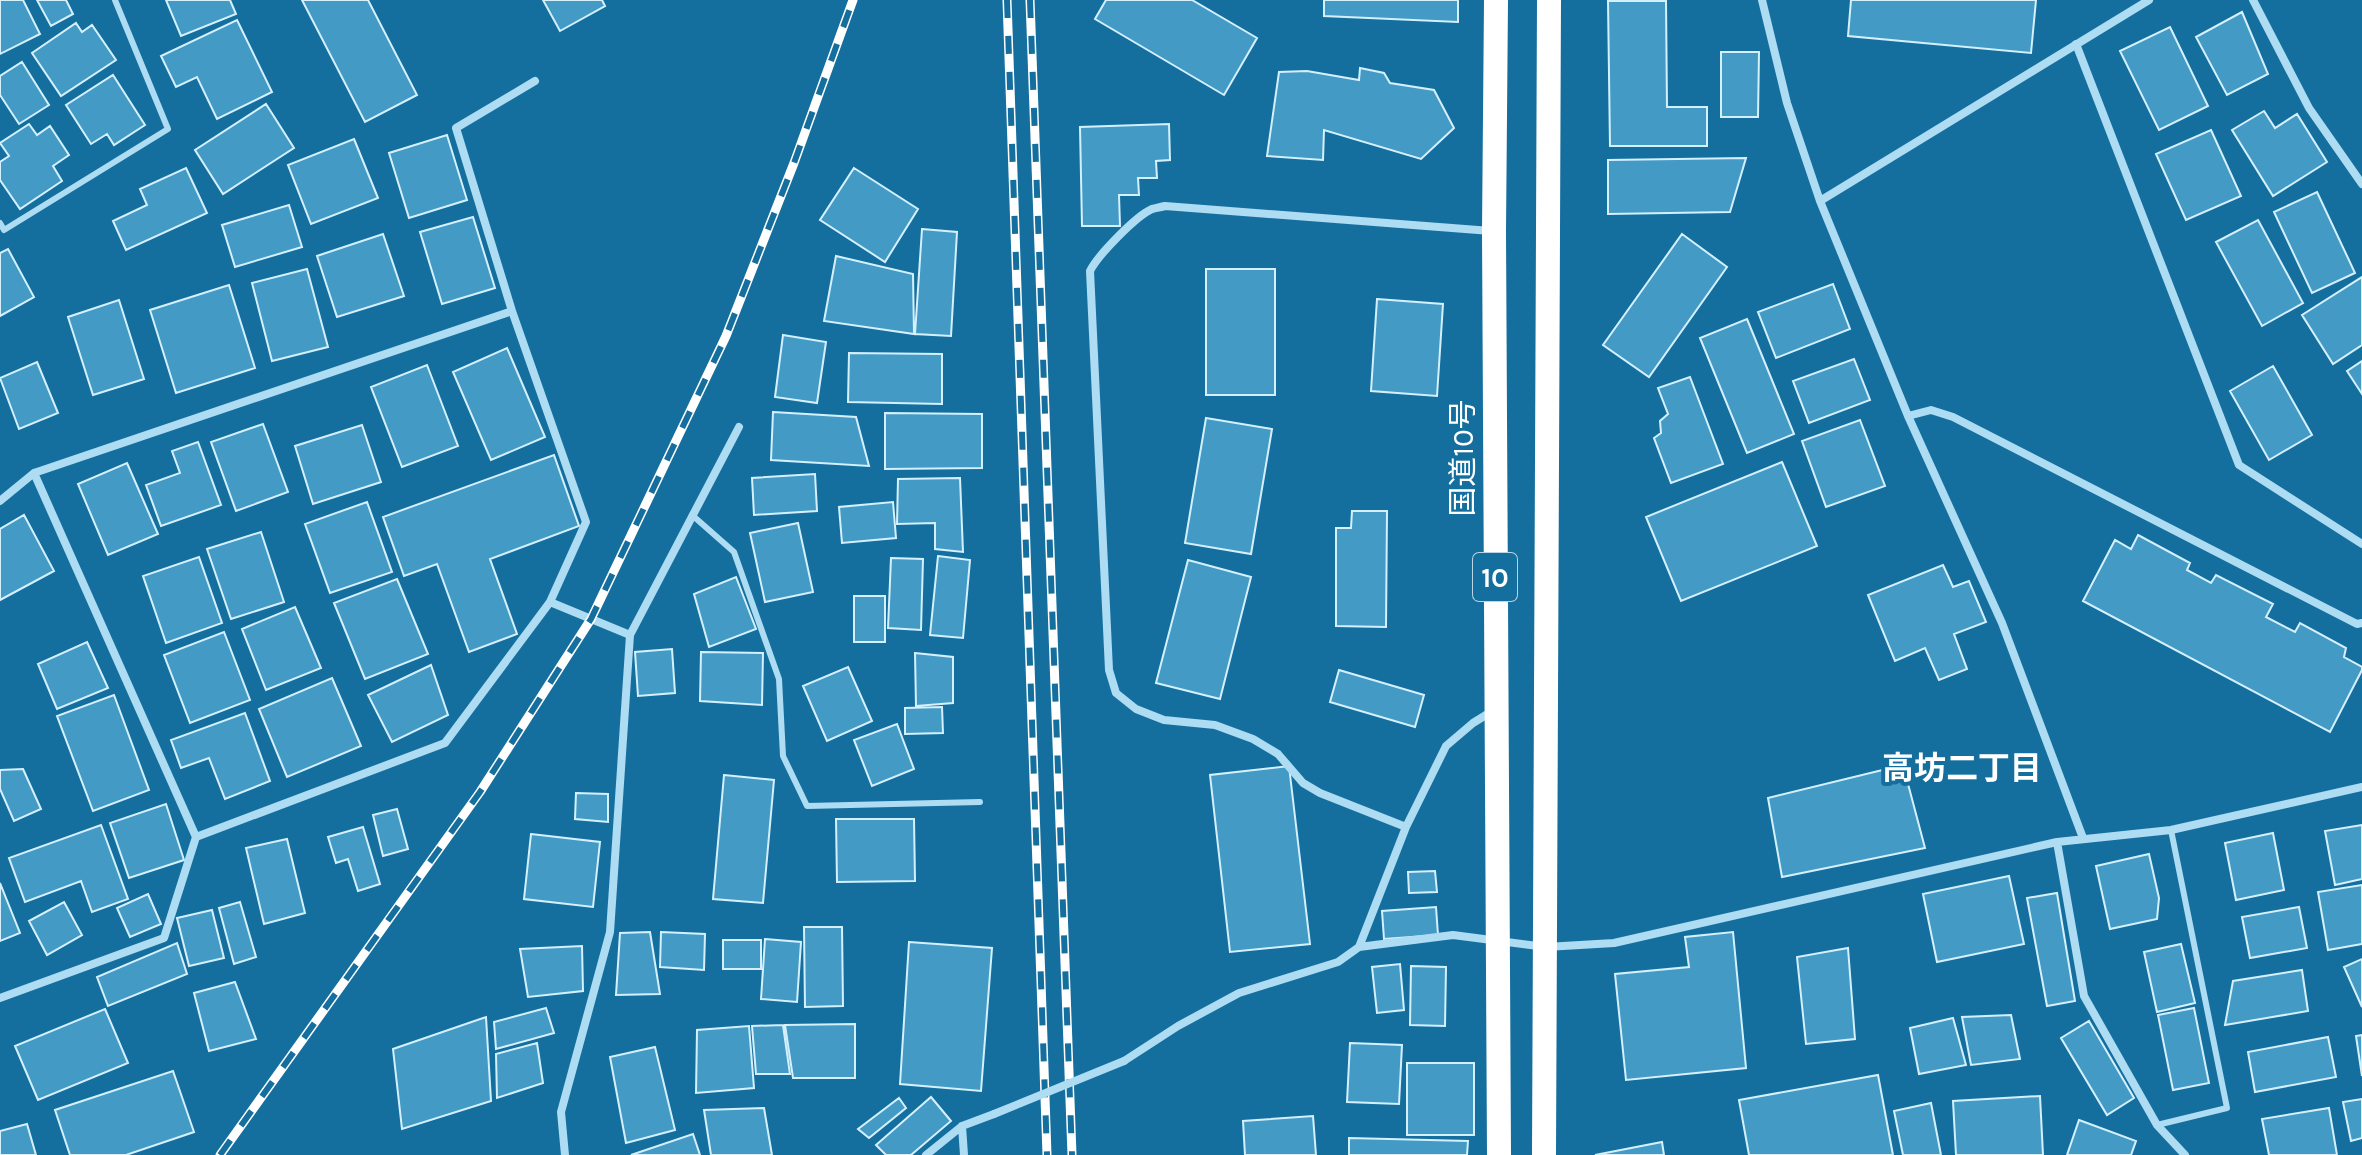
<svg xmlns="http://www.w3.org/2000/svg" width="2362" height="1155" font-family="Karla,'Noto Sans JP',sans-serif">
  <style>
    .building { fill: #439ac5; stroke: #d5f0fd; stroke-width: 2 }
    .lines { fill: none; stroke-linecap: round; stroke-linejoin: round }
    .lane { stroke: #addcf3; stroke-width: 6 }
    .street { stroke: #addcf3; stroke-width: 8 }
    .highway { stroke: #fff; stroke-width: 24 }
    .rail-casing { stroke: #fff; stroke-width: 9 }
    .rail { stroke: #156f9e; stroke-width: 6; stroke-dasharray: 18; stroke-linecap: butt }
    .street-bridge { stroke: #addcf3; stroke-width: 8 }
    .labels { text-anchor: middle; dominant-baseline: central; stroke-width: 8; stroke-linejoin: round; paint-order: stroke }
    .shield { fill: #156f9e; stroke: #b9d4e2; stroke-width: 2 }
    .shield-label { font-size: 28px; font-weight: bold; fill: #fff }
    .street-label { font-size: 30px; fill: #fff; stroke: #156f9e }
    .neighbourhood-label { font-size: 32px; font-weight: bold; fill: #fff; stroke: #156f9e }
  </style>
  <rect width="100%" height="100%" fill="#156f9e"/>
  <path class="building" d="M0 0H23L40 34 0 54Z
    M37 0H66L73 14 51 26Z
    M166 0H230L236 14 181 36Z
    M302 0H368L417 95 365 122Z
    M543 0H602L605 6 560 31Z
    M1106 0H1192L1257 38 1224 95 1095 19Z
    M1324 0H1458V22L1324 16Z
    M1851 0H2036L2031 53 1848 36Z
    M1608 1H1666L1667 107H1707V146H1610Z
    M2242 12 2268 74 2227 95 2196 37Z
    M237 20 272 92 217 119 197 77 176 87 161 56Z
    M76 23 82 32 92 25 116 60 61 96 32 53Z
    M2170 27 2208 106 2159 130 2120 51Z
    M1721 52H1759L1758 117H1721Z
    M22 62 49 105 19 124 0 95V76Z
    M1360 68 1384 73 1390 83 1434 90 1454 128 1421 159 1324 130 1323 160 1267 156 1279 72 1307 71 1359 80Z
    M113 75 145 125 114 145 107 134 91 144 66 105Z
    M266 104 294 148 223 194 195 150Z
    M2264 111 2275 128 2297 114 2327 162 2273 196 2232 130Z
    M29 124 37 135 50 126 69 155 53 166 62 181 20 209 0 180V162L9 156 0 143Z
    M1169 124 1170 160 1156 161 1157 178H1138L1139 195H1119L1120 226H1082L1080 127Z
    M2211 130 2241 196 2186 220 2156 154Z
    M447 135 467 200 409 218 389 153Z
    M354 139 378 198 311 224 288 165Z
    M1746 158 1730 212 1608 214V160Z
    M186 168 207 213 126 250 113 221 147 205 140 189Z
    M854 168 918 209 885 262 820 220Z
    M2317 192 2355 273 2312 293 2274 212Z
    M289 205 302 247 235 267 222 225Z
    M473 217 495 288 442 304 420 232Z
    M2258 220 2303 303 2262 326 2216 242Z
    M922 229 957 232 951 336 915 334Z
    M383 234 404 296 337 317 317 256Z
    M1682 234 1727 267 1649 377 1603 345Z
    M8 249 34 297 0 316V253Z
    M836 256 913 274 914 334 824 321Z
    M307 269 328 347 272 361 252 283Z
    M1206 269H1275V395H1206Z
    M2362 277V345L2333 364 2302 315Z
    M1833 284 1850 329 1776 358 1758 312Z
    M229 285 255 368 176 393 150 310Z
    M1377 299 1443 304 1437 396 1371 391Z
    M119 300 144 379 93 395 68 317Z
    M1747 319 1794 434 1747 453 1700 338Z
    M783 335 826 342 817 403 775 397Z
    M507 348 545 437 491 460 453 372Z
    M849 353 942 354V404L848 402Z
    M1854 359 1870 400 1809 423 1793 381Z
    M2362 361V394L2347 371Z
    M37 362 58 413 19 429 0 378Z
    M427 365 458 446 402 467 371 387Z
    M2273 366 2312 435 2269 460 2230 391Z
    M1690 377 1723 464 1671 483 1654 438 1661 433 1660 421 1668 414 1658 388Z
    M773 412 856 417 869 466 771 460Z
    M885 413 982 414V468L885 469Z
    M1206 418 1272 429 1251 554 1185 543Z
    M1860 420 1885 486 1826 507 1802 441Z
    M263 424 288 492 236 511 211 442Z
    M362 425 381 482 313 504 295 446Z
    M198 442 221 505 161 526 146 485 180 473 172 451Z
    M554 455 579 526 490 559 517 634 469 652 437 564 404 576 383 517Z
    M1782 462 1817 546 1681 601 1646 517Z
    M127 463 158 534 108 555 78 484Z
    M815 474 817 511 754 515 752 478Z
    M960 478 963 552 935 549V523L897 524 898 479Z
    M367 502 392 572 330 593 305 524Z
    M893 502 896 538 842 543 839 507Z
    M1352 511H1387L1386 627 1336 626V528H1351Z
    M24 515 54 571 0 600V529Z
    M798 523 813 592 765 602 750 533Z
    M261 532 284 602 231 619 207 549Z
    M2138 535 2190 563 2187 570 2211 583 2216 575 2273 604 2266 617 2295 632 2300 623 2346 648 2344 657 2362 667V670L2330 732 2083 601 2115 540 2131 549Z
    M938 556 970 560 963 638 930 635Z
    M199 557 222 623 166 643 143 576Z
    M891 558 923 559 921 630 888 628Z
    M1188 560 1251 577 1220 699 1156 683Z
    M1943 565 1953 587 1969 581 1986 622 1954 634 1967 669 1939 680 1925 648 1895 661 1868 595Z
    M736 577 756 629 709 647 694 594Z
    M397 579 428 654 365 679 334 603Z
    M854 596H885V642H854Z
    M295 607 321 668 266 690 242 629Z
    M224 632 250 700 190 723 164 655Z
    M87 642 108 688 57 709 38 664Z
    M672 649 675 693 638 696 635 652Z
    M701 652 763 653 762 705 700 701Z
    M915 653 953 657V703L916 706Z
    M431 665 448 715 392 742 368 695Z
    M848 667 872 721 827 741 803 686Z
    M1339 670 1424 695 1415 727 1330 702Z
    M332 678 361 746 287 777 259 709Z
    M114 695 149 790 93 811 57 716Z
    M942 707 943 733 905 734V708Z
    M245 713 270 781 225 799 209 758 181 768 171 740Z
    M897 724 914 769 872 786 854 740Z
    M1903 765 1925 848 1782 877 1768 798Z
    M1289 766 1310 944 1230 952 1210 775Z
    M23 769 41 809 14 821 0 789V770Z
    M724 775 774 780 763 903 713 899Z
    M576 793 608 794V822L575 819Z
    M166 804 184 860 129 878 110 823Z
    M397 809 408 849 383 856 373 815Z
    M836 819H914L915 881 837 882Z
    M101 825 128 899 92 912 81 881 25 902 9 858Z
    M2362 825V879L2335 885 2325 831Z
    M363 827 380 884 358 891 348 859 336 863 328 837Z
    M2273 833 2284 890 2236 900 2225 843Z
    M531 834 600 842 593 907 524 899Z
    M287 839 305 913 264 924 246 848Z
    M2149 854 2159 898 2157 919 2110 929 2096 866Z
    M1435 871 1437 892 1409 893 1408 872Z
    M2009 876 2024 944 1937 962 1923 894Z
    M0 883 20 933 0 941Z
    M2362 885V944L2328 950 2318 892Z
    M2057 893 2075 1001 2047 1006 2027 898Z
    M148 894 161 924 130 937 117 908Z
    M64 902 82 935 47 955 29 921Z
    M240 902 256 957 234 964 219 908Z
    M1436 907 1438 935 1384 939 1382 911Z
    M2299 907 2307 948 2250 958 2242 917Z
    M212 910 224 958 189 966 177 918Z
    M804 927H842L843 1006 805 1007Z
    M650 932 660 994 616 995 620 933Z
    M661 932 705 934 704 970 660 967Z
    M1733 932 1746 1068 1626 1080 1615 974 1689 967 1685 937Z
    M765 939 801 942 797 1002 761 999Z
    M723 940H761V969H723Z
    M909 942 992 948 981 1091 900 1084Z
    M177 943 187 974 108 1006 97 977Z
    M2181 944 2195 1003 2157 1012 2144 952Z
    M582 946 583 991 528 997 520 949Z
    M1848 948 1855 1039 1806 1044 1797 957Z
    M2362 959V1007L2344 967Z
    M1400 964 1404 1010 1377 1013 1372 967Z
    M1411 966 1446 967 1445 1026 1410 1025Z
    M2302 970 2308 1011 2225 1025 2233 981Z
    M235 982 256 1039 209 1051 194 993Z
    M546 1008 554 1033 496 1049 494 1022Z
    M2194 1008 2209 1083 2173 1090 2158 1015Z
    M105 1009 128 1063 38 1100 15 1046Z
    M2011 1015 2020 1059 1971 1065 1962 1017Z
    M486 1017 491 1101 402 1129 393 1049Z
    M1953 1018 1966 1065 1919 1074 1910 1028Z
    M2089 1021 2134 1098 2107 1115 2061 1038Z
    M855 1024V1078H793L785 1025Z
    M783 1025 790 1074H756L752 1026Z
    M749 1026 754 1088 696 1093 697 1030Z
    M2362 1035V1076L2356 1036Z
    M2328 1037 2336 1077 2255 1092 2248 1052Z
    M537 1043 543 1083 497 1098 496 1054Z
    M1350 1043 1402 1045 1399 1104 1347 1102Z
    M655 1047 675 1130 626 1143 610 1057Z
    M1407 1063H1474V1135H1407Z
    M173 1071 194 1132 126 1155H70L55 1110Z
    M1878 1075 1893 1155H1749L1739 1100Z
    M2040 1096 2043 1155H1956L1953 1101Z
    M931 1097 951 1121 911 1155H886L876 1145Z
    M899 1098 906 1108 869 1138 858 1129Z
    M2362 1099V1138L2351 1141 2343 1102Z
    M1931 1103 1941 1155H1903L1894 1111Z
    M764 1108 772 1155H711L704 1110Z
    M2329 1108 2337 1155H2269L2262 1119Z
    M1313 1116 1316 1155H1245L1243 1121Z
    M2079 1120 2136 1141 2131 1155H2067Z
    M27 1124 36 1155H0V1131Z
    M693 1134 700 1155H631Z
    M1349 1138 1468 1141 1467 1155H1349Z
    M1662 1142 1664 1155H1595Z"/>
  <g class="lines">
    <path class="lane" d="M0 223 4 230 168 129 115 0
      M692 515 734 552 779 679 783 756 807 806 980 802
      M2157 1125 2227 1108 2171 830"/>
    <path class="street" d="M1762 0 1787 103 1820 201 1908 416 2002 623 2083 838
      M2253 0 2309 108 2362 184
      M2076 44 2239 465 2362 544
      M535 81 456 128 512 311 586 522 550 602
      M1820 201 2149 0
      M1908 416 1931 410 1953 417 2357 624 2362 623
      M34 473 512 311
      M0 501 34 473 196 837 445 743 550 602 630 635
      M1406 827 1320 793 1303 783 1278 754 1253 739 1215 725 1164 720 1136 709 1116 693 1109 670 1090 271C1098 255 1136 216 1152 209 1156 208 1161 207 1165 206L1491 231
      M2057 842 2084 996 2157 1125 2185 1155
      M1359 947 1406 827 1446 746 1473 723 1494 710
      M0 998 164 938 196 837
      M1124 1061 1178 1026 1239 993 1338 962 1359 947 1453 935 1546 947 1614 943 2057 842 2171 830 2362 787
      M962 1126 964 1155
      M565 1155 561 1112 610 932 630 635 739 427
      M926 1155 962 1126 994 1114"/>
    <path class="highway" d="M1496 0 1494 231 1499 1155
      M1544 1155 1549 0"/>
    <g class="rail-casing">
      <path id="rail" d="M1007 0 1047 1155
        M1030 0 1072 1155
        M220 1155 480 792 591 619 726 336 794 163 853 0"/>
    </g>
    <use href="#rail" class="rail"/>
    <path class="street-bridge" d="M994 1114 1124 1061"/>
  </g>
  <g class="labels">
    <rect class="shield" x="1473" y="553" width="44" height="48" rx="6"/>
    <g class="shield-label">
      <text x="1495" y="577">10</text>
    </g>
    <g class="street-label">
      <text transform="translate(1463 458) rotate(-90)">国道10号</text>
    </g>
    <g class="neighbourhood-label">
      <text x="1962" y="768">高坊二丁目</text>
    </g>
  </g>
</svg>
